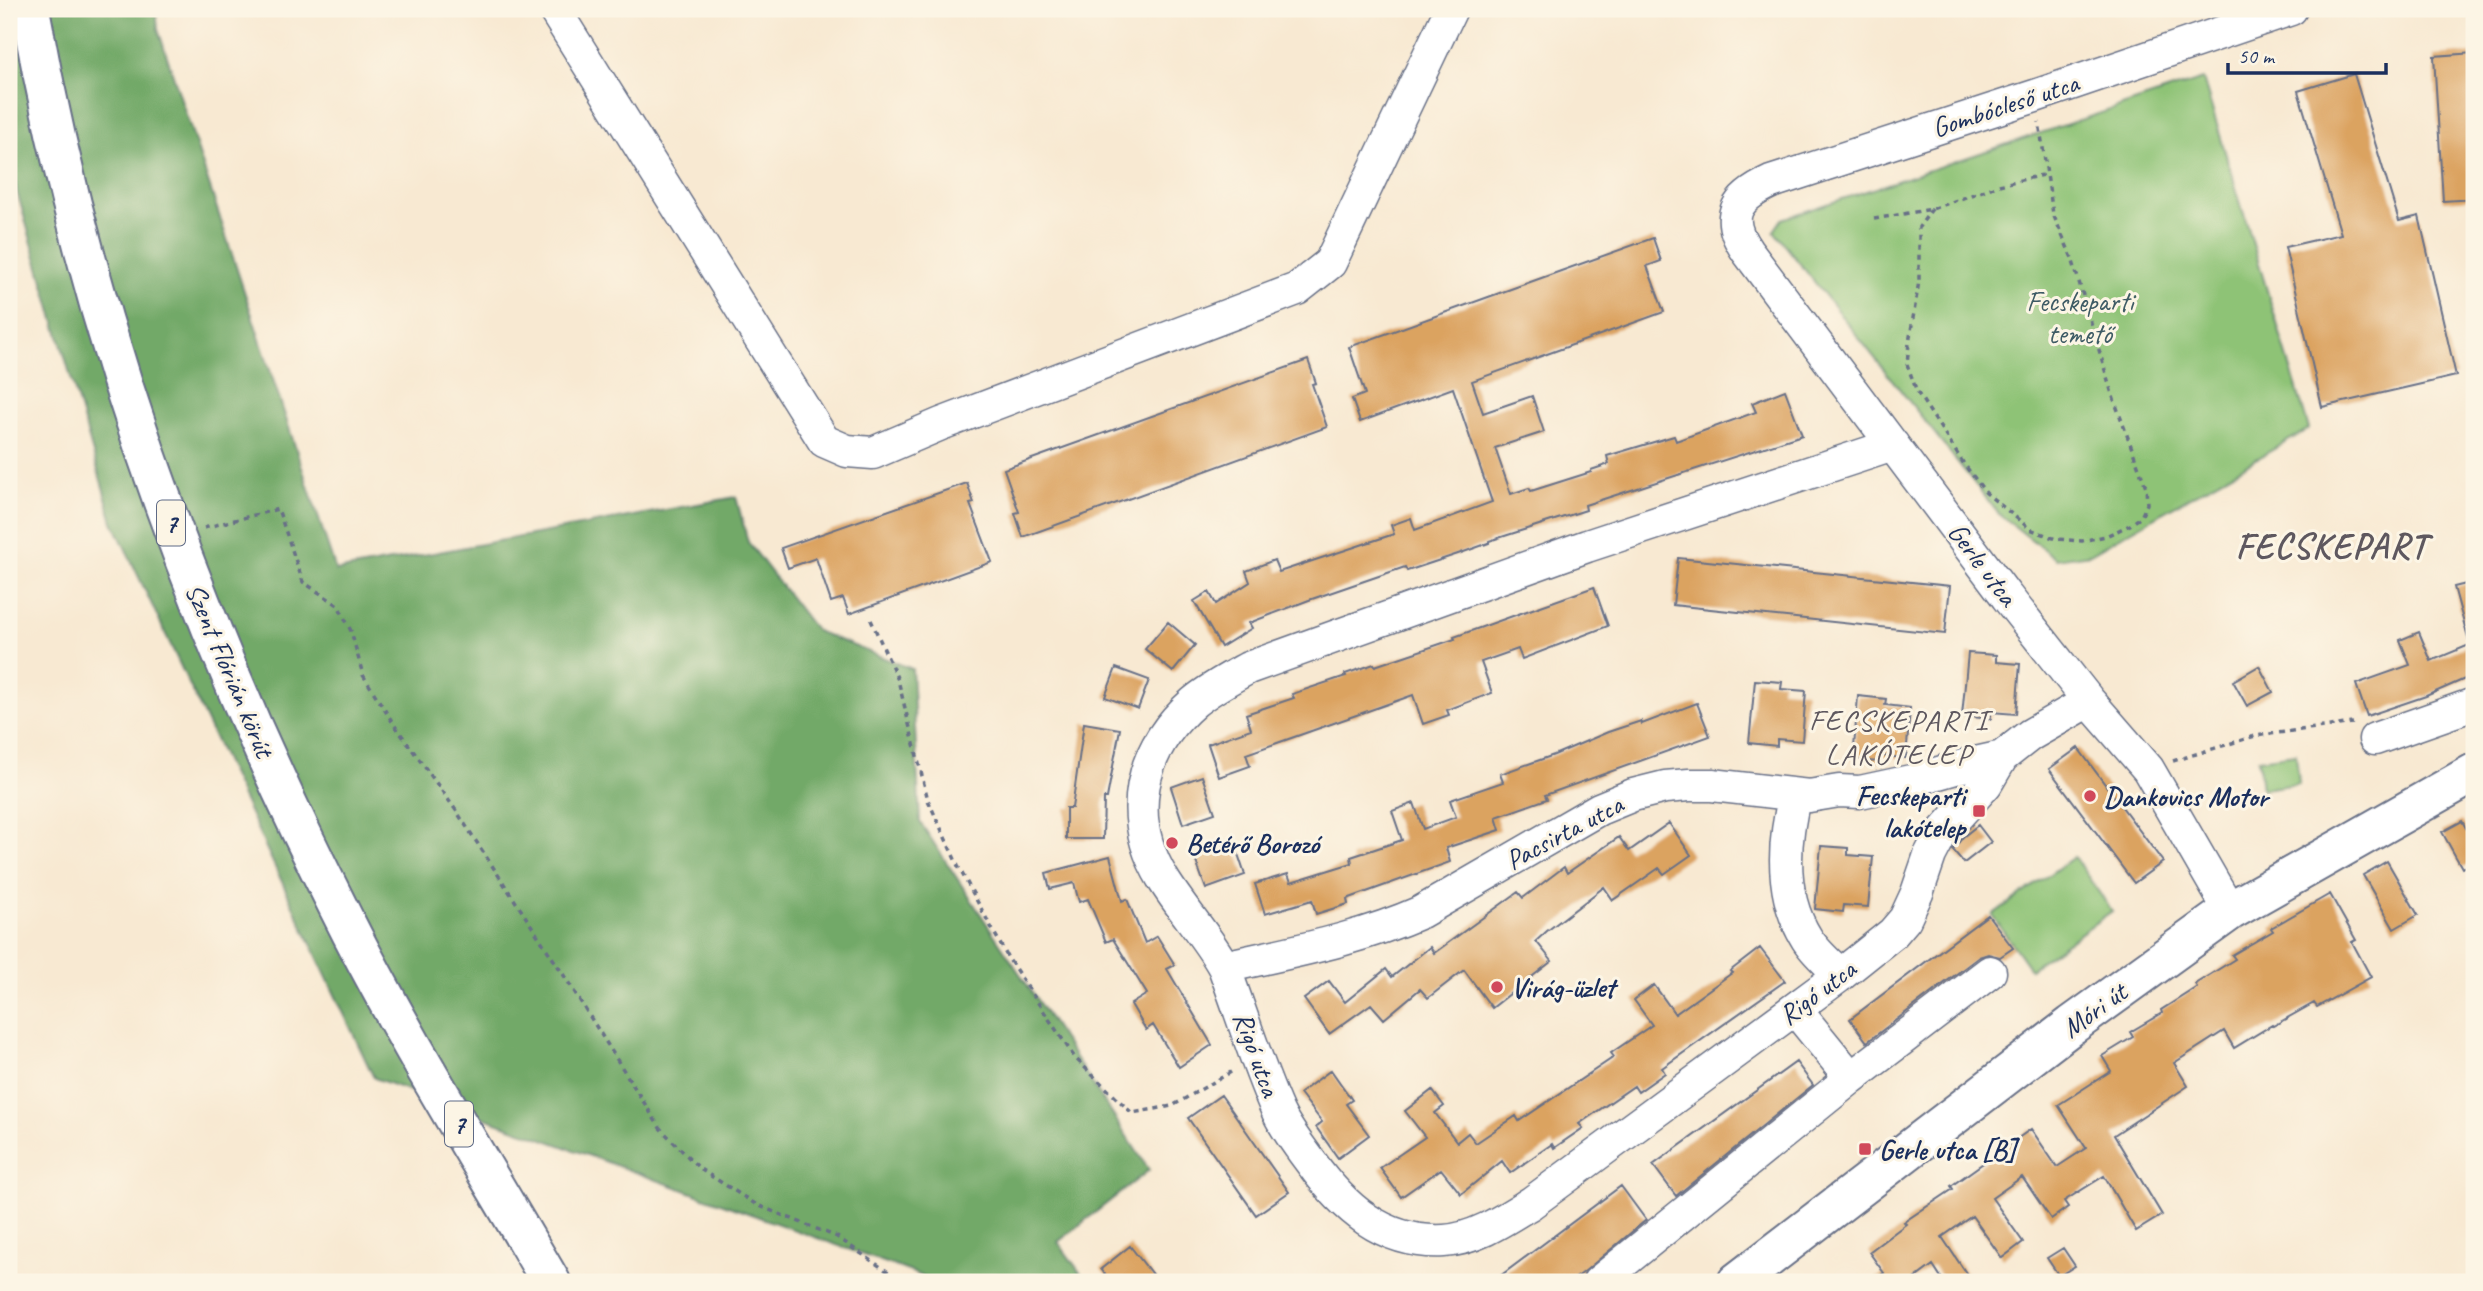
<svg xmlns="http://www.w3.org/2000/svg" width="2483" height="1291" font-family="Caveat,sans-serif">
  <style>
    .green { fill: #8ec376; stroke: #54796a; stroke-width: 2 }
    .forest { fill: #72a967; stroke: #466c62; stroke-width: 2 }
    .building { fill: #dba361 }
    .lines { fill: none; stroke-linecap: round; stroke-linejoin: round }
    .minor-casing { stroke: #687087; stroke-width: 35 }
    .major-casing { stroke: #687087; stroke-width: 42 }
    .path { stroke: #687087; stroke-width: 3.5; stroke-dasharray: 5 5; stroke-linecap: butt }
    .minor { stroke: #fff; stroke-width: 32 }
    .major { stroke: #fff; stroke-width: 38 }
    .poi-dot { fill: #d1495b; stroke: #fcf5e5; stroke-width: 2.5 }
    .labels { text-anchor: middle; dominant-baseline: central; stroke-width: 6; stroke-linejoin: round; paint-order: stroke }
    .shield { fill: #fcf5e5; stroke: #5e6a86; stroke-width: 2 }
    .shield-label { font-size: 26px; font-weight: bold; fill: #1b2f5e }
    .street-label { font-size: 28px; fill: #1b2f5e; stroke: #fcf5e5 }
    .park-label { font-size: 28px; fill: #3e5b65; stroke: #fcf5e5 }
    .poi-label { font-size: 28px; font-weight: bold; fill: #1b2f5e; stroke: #fcf5e5; text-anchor: start }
    .neighbourhood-label { font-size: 30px; letter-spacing: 2px; fill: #5e585f; stroke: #fcf5e5 }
    .district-label { font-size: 35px; font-weight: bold; letter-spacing: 2px; fill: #5e585f; stroke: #fcf5e5 }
  </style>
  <rect width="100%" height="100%" fill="#fcf5e5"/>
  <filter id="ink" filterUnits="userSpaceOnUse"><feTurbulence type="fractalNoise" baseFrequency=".0143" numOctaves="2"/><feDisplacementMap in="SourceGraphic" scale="14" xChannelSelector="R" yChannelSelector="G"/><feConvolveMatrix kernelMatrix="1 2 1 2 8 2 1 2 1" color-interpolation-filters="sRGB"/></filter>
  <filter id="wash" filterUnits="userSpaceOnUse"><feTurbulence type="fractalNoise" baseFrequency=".00686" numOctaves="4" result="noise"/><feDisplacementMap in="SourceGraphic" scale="28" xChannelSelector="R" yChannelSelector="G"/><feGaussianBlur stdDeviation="1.57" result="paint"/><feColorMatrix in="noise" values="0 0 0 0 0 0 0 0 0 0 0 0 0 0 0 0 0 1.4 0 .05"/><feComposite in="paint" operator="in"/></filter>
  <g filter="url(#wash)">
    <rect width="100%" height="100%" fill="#f8e9d2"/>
    <path class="green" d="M2203 79 2309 429 2090 554 2056 559 1998 513 1774 231 1782 219Z
      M2296 754 2299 784 2262 789 2258 759Z
      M2074 857 2112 911 2030 969 1992 915Z"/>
    <path class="forest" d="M9 9H156L158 29 336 571 736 497 748 542 816 631 912 669 920 822 1149 1170 1058 1242 1087 1282H939L374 1078 113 522 17 192 9 150Z"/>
    <g id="blocks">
      <path class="building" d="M2474 53V199L2443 201 2434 56Z
        M2354 74 2399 221 2419 216 2456 376 2322 407 2285 247 2341 234 2298 91Z
        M1653 238 1661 261 1647 266 1664 312 1472 381 1483 413 1532 396 1544 432 1495 448 1511 494 1529 488 1531 491 1591 472V470L1609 464 1607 456 1674 436 1676 441 1756 412 1752 403 1785 390 1802 435 1585 505 1586 510 1489 541V543L1458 554 1407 571 1405 567 1309 600 1249 623 1252 628 1221 647 1194 601 1209 592 1216 604 1250 582 1246 571 1274 560 1279 572 1394 534 1391 525 1411 518 1415 530 1492 502 1453 388 1360 422 1352 399 1365 394 1349 347Z
        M1308 360 1316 383 1312 384 1327 427 1023 537 1015 513 1019 512 1004 469Z
        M967 483 974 503 970 504 992 562 849 614 843 598 831 602 816 558 788 568 781 548Z
        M1678 558 1950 586 1945 634 1673 605Z
        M2474 582V642H2469L2454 587Z
        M1594 587 1608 626 1522 659 1518 649 1481 662 1492 693 1447 710 1449 715 1423 724 1413 695 1246 754 1250 766 1219 777 1208 744 1251 729 1246 714 1294 698 1292 694 1346 676 1345 674 1374 664 1375 666 1455 639 1454 637Z
        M1168 622 1195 645 1173 672 1145 649Z
        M2419 632 2431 661 2474 643V675L2426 696 2367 716 2356 684 2410 665 2400 640Z
        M1968 653 1996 655V662L2020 664 2016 714 1991 712V719L1962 716Z
        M2259 666 2273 692 2247 706 2233 681Z
        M1116 668 1149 680 1138 709 1105 697Z
        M1755 680 1782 682 1781 689 1806 691 1802 741 1777 739V746L1749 743Z
        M1858 696 1886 699 1885 705 1910 708 1906 758 1881 756 1880 762 1853 760Z
        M1697 703 1710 736 1545 795 1547 799 1496 817 1500 830 1446 848 1450 862 1347 899 1348 904 1316 914 1312 900 1265 914 1255 884 1288 874 1291 882 1352 863 1351 857 1402 840 1392 811 1414 803 1423 829 1456 817 1450 800 1503 782 1500 774 1554 755 1608 732 1641 721 1642 724Z
        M1084 723 1120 729 1107 798H1104L1103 839H1066V808H1072Z
        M2078 748 2163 862 2134 883 2049 769Z
        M1202 776 1215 813 1183 824 1171 787Z
        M2462 821 2474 842V862L2462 868 2442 832Z
        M1669 823 1691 855 1664 874 1659 868 1613 900 1604 887 1547 931 1536 941 1552 961 1492 1008 1464 970 1428 998 1420 989 1384 1019 1371 1004 1329 1034 1304 999 1329 981 1345 1002 1386 969 1392 977 1430 947 1434 953 1518 892 1523 898 1564 867 1567 873 1619 837 1629 851Z
        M1978 825 1991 842 1964 863 1953 850 1963 837Z
        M1234 842 1245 875 1206 889 1194 856Z
        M1821 846 1848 848V855L1873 857 1868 907 1844 905 1843 912 1815 909Z
        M1110 856 1122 901 1127 899 1145 943 1157 936 1175 965 1167 969 1212 1045 1179 1067 1153 1025 1146 1030 1131 1004 1147 994 1113 939 1106 942 1088 899 1079 902 1074 883 1050 889 1046 873Z
        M2387 861 2418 915 2394 929 2363 875Z
        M2330 894 2356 940 2352 942 2371 977 2317 1007 2314 1003 2273 1026 2272 1025 2234 1048 2224 1031 2174 1063 2188 1086 2114 1135 2162 1215 2136 1231 2104 1176 2064 1201 2068 1207 2051 1219 2022 1177 1992 1198 2023 1242 2002 1258 1972 1216 1942 1237 1972 1282H1944L1933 1265 1910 1282H1871L1884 1273 1869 1252 1906 1224 1904 1222 1953 1189 1951 1186 2031 1129 2057 1167 2086 1148 2058 1105 2111 1071 2102 1056 2133 1037 2130 1032 2162 1013 2161 1010 2197 987 2195 984 2235 959 2232 955 2273 931 2271 928Z
        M1988 915 2013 948 2000 957 1988 954 1979 957 1867 1042 1850 1019Z
        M1760 948 1785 981 1662 1068 1665 1073 1638 1092 1634 1086 1579 1124 1583 1128 1554 1148 1552 1144 1510 1173 1502 1161 1461 1194 1441 1169 1401 1197 1380 1168 1425 1137 1405 1111 1432 1090 1444 1106 1435 1113 1457 1142 1468 1133 1476 1143 1516 1116 1519 1121 1614 1057 1611 1053 1652 1025 1634 1000 1654 985 1675 1014 1732 973 1730 971Z
        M1796 1062 1813 1085 1676 1196 1653 1165Z
        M1331 1070 1352 1100 1346 1104 1369 1135 1338 1158 1316 1127 1322 1122 1300 1093Z
        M1221 1095 1289 1192 1256 1215 1188 1118Z
        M1621 1186 1646 1220 1584 1272 1570 1282H1492Z
        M1130 1246 1158 1282H1111L1101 1269Z
        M2063 1248 2075 1266 2059 1276 2047 1258Z"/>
    </g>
  </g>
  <g filter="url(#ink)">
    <use href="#blocks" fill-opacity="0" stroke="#687087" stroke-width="2"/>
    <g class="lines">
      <g class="minor-casing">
        <path id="minor" d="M554 9 824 441 847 451 873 453 941 424 1297 289 1330 263 1451 9
          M1893 445 1587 546 1248 668C1230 678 1211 688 1194 702 1139 750 1125 817 1163 879 1182 910 1207 936 1224 967 1242 1015 1257 1065 1278 1112 1286 1129 1298 1145 1310 1161 1343 1207 1383 1244 1444 1241 1476 1239 1505 1219 1531 1203L1838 977 1893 933 1905 919 1917 893 1930 855 1941 834 1986 784 2002 757 2030 735 2089 701
          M2375 739 2474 704
          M1795 795C1783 842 1780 896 1807 939 1816 953 1829 964 1841 975
          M2230 911 2148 769 2089 701 2007 597 1747 251C1723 216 1736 198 1771 182L2035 96 2291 9
          M1224 967C1290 952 1358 940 1421 912L1599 809 1633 795 1665 787 1689 785H1712L1809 796 1839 791 1860 792 1911 781 1966 765 2002 757
          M1795 1009 1851 1078
          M1599 1282 1851 1078 1990 972"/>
      </g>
      <g class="major-casing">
        <path id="major" d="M30 9C86 321 195 624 338 907 402 1036 479 1158 551 1282
          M1737 1282 2072 1025 2230 911 2474 773"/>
      </g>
      <path class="path" d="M1932 209 1919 227V281L1909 343 1907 364 1917 392 1964 464 1986 493 2030 529 2056 539 2082 541 2106 536 2130 525 2141 517 2147 504 2146 487 2112 394 2072 258 2053 214 2039 122
        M1874 219 1932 209 1999 185 2047 174
        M204 528 278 509 303 582 338 605 351 631 363 675 393 723 455 809 565 977 660 1128 700 1169 757 1205 837 1237 903 1282
        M871 620 898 680 928 800 958 866 1008 958 1075 1058 1132 1113 1172 1106 1233 1071
        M2173 761 2255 736 2353 723"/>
      <use href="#minor" class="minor"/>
      <use href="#major" class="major"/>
    </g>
  </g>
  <g class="poi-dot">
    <circle cx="2090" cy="796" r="7"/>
    <rect x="1972" y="804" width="14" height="14" rx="3.5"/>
    <circle cx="1172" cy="843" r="7"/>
    <circle cx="1497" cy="987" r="7"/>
    <rect x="1858" y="1142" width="14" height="14" rx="3.5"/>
  </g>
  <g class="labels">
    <g class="shield">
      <rect x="157" y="500.5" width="28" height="45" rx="5"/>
      <rect x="445" y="1101.5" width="28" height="45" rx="5"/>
    </g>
    <g class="shield-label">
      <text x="171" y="523">7</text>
      <text x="459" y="1124">7</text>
    </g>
    <g class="street-label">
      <text transform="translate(2005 105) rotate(-18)">Gombócleső utca</text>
      <text transform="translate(1983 564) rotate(53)">Gerle utca</text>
      <text transform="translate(230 670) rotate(67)">Szent Flórián körút</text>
      <text transform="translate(1564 832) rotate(-28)">Pacsirta utca</text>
      <text transform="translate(1817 992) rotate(-37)">Rigó utca</text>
      <text transform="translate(2094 1010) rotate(-36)">Móri út</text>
      <text transform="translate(1257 1054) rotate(70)">Rigó utca</text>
    </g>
    <g class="park-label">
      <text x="2080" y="301">Fecskeparti<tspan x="2080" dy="32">temető</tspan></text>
    </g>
    <g class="poi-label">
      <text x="1965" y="795" text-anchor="end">Fecskeparti<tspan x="1965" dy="32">lakótelep</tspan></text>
      <text x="2104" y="796">Dankovics Motor</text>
      <text x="1186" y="843">Betérő Borozó</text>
      <text x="1511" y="987">Virág-üzlet</text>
      <text x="1879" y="1149">Gerle utca [B]</text>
    </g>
    <g class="neighbourhood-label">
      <text x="1899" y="720">FECSKEPARTI<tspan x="1899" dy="34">LAKÓTELEP</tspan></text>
    </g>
    <g class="district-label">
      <text x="2332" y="546">FECSKEPART</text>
    </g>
  </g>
  <rect width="2483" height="1291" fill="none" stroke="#fcf5e5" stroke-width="35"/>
  <path d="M2228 63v10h158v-10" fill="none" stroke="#1b2f5e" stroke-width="3.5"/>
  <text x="2238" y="63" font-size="21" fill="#1b2f5e" stroke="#fcf5e5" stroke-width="5" paint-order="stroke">50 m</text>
</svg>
